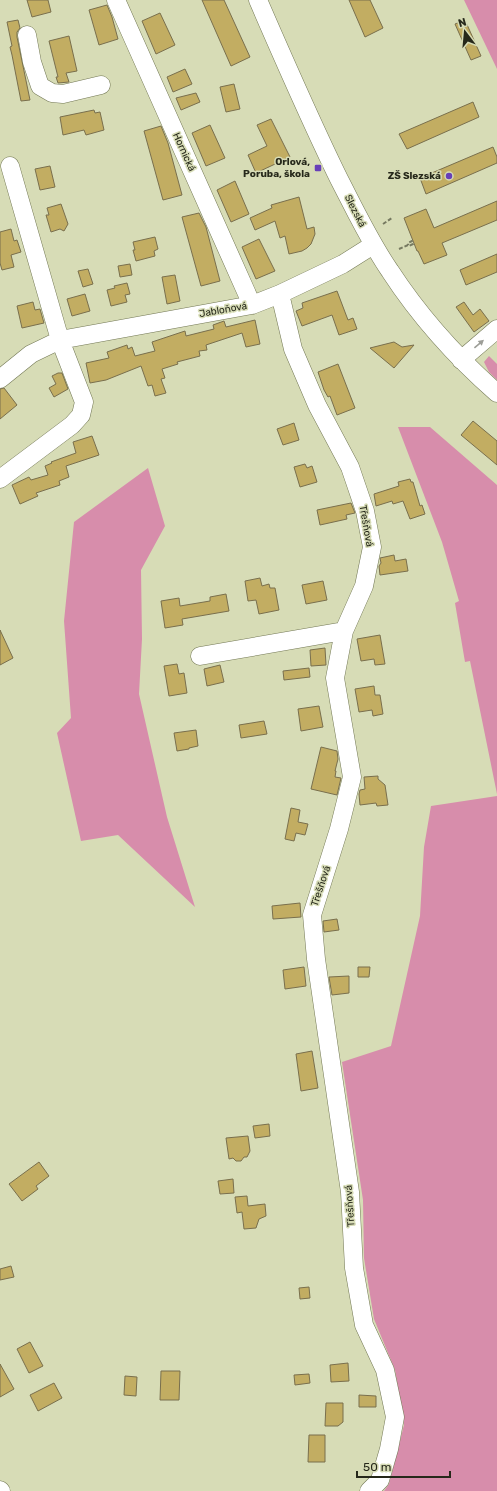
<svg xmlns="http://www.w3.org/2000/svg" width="497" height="1491" font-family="Rubik,sans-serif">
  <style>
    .forest { fill: #d78dab }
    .building { fill: #c2ad62; stroke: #796f4d }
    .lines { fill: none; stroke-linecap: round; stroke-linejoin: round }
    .minor-casing { stroke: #737855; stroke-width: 19 }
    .path { stroke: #777a61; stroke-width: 2; stroke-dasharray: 4 2; stroke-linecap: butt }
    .minor { stroke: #fff; stroke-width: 18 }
    .oneway { fill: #9d9e98 }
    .poi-dot { fill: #673fb8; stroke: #d7dcb6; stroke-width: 1.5 }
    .labels { text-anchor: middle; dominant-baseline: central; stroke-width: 3; stroke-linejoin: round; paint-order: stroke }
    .street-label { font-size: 10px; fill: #26281a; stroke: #d7dcb6 }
    .poi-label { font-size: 10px; font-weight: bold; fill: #26281a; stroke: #d7dcb6; text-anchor: end }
  </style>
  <rect width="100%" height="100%" fill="#d7dcb6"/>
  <path class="forest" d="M464 0H497V69Z
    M489 356 497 364V380L489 372 484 362Z
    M398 427H430L497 485V794L470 661 465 662 455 603 459 601 442 542Z
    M148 468 165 526 141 570 142 639 139 694 167 817 195 907 118 835 81 841 57 733 71 718 64 621 74 522Z
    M497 796V1491H384L389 1484 404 1425 395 1370 374 1319 364 1258 363 1200 342 1062 391 1046 420 916 424 847 431 806Z"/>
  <path class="building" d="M27 0H48L51 12 32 17Z
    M202 0H224L250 57 231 66Z
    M349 0H370L383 28 365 37Z
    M107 5 112 17 118 39 99 45 89 10Z
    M160 13 175 45 156 54 142 21Z
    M18 20 20 28 17 32V37L30 100 21 101 12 55 10 47 12 46 7 22Z
    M465 20 481 56 471 60 455 24Z
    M69 36 77 71 66 73 69 82 58 83 56 77H58L49 41Z
    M185 69 192 84 173 92 167 77Z
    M234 84 240 109 226 112 220 87Z
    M196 93 200 102 181 110 176 98Z
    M473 102 479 117 407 149 399 134Z
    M94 110 95 113 100 112 104 130 86 135 84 130 63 135 60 117Z
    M271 119 290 157 256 173 248 155 267 146 257 125Z
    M210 125 225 158 206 166 192 133Z
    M161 126 168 143 182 195 163 200 144 131Z
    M493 147 497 157V163L426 194 420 178Z
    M50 166 55 187 40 190 35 169Z
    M235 181 249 214 231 222 217 190Z
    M299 197 307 229 314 227 315 234 311 244 307 248 302 251 289 254 285 236 280 238 275 221 255 230 250 218 272 208 271 205Z
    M497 201V220L442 243 447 255 424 264 418 251H417L404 218 426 209 434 228Z
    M61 204 68 224 64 231 60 229 51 232 46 215H49L47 208Z
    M199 213 206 227 220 281 201 286 182 217Z
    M11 229 14 241 17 240 21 252 11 255 14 267 2 270 0 263V232Z
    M155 237 158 249 154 251 155 256 136 261 133 250H135L133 242Z
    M259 239 275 271 256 279 242 247Z
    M497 254V272L466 285 460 270Z
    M130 264 132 275 120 277 118 266Z
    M88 269 93 284 83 287 78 271Z
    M175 275 180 301 167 304 162 277Z
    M127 283 130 294 125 295 127 302 111 306 107 290 115 288 114 286Z
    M337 291 348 320 353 318 357 329 339 335 332 315 302 326 296 311 303 308 302 303Z
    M85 294 90 311 72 316 67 299Z
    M33 302 35 310 40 309 44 323 22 328 17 306Z
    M464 302 473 315 480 309 489 321 474 332 456 307Z
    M255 320 260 344 246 347 242 333 206 345 207 350 199 351 200 356 177 362 178 364 162 369 165 378 161 379 166 393 155 396 152 385 148 386 141 366 106 380 90 383 86 363 109 358 107 352 127 345 128 349 132 347 135 356 155 351 152 342 185 331 186 336 214 329 213 325 224 321 226 327Z
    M394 342 402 347 414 345 394 368 370 348Z
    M338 364 355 408 337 415 330 396 328 397 324 390 318 372Z
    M58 373H62L68 389 54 397 49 388 56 384 52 376Z
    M4 388 17 405 0 419V389Z
    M473 421 497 441V465L461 435Z
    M294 423 299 440 283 445 277 429Z
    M92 436 99 455 66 466 69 477 59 481 60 485 36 493 38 496 20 504 12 485 29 477 31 480 48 475 45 466 52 463 51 462 76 453 73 442Z
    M305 464 307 468 312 466 317 482 300 487 294 467Z
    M410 479 411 482H413L420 506 422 505 425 514 410 519 403 501 393 504 392 501 376 506 374 494 399 486 398 482Z
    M351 503 355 513 346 515 347 519 320 525 317 510Z
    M394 555 395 561 406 559 408 571 380 575 379 566 381 563 380 558Z
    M260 578 262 586 269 584 270 588H275L279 610 259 614 256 600 248 601 245 581Z
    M323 581 327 600 306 604 302 585Z
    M226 594 229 611 182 619 183 625 165 628 161 601 179 598 180 606 210 601V597Z
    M0 630 13 658 0 665Z
    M380 635 385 664 375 665 374 659 361 661 357 639Z
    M325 648 326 665 311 666 310 650Z
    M177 664 179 674 184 673 187 693 169 696 164 666Z
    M220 665 224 682 207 686 204 669Z
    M309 668 310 677 284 680 283 671Z
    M374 686 375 695H380L383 714 373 716 372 710 359 712 355 689Z
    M319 706 323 727 301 731 298 709Z
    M264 721 267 734 241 738 239 725Z
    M196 730 198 746 189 748V749L177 751 174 733Z
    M321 747 337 751 338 759 335 771H336L335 777 341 778 337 795 311 789Z
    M378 776V779L385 785 388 805 377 806 376 803 360 805 359 794 360 790 365 789 364 777Z
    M291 808 300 810 298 822 308 824 305 835 296 833 294 841 285 839Z
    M300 903 301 917 273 919 272 906Z
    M337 919 339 930 324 932 323 921Z
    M304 967 306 986 285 989 283 970Z
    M358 967H370L369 977H358Z
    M349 976V993L332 995 329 977Z
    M312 1051 318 1088 301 1091 296 1054Z
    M269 1124 270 1136 255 1138 253 1126Z
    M248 1136 250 1151 247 1157H244L241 1161H236L233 1158 229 1159 226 1138Z
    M39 1162 49 1176 36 1186 38 1189 22 1201 9 1184Z
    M233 1179 234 1193 220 1194 218 1181Z
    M247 1196 248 1206 265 1204 266 1216 259 1219 256 1228 244 1229 242 1212 237 1213 235 1197Z
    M11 1266 14 1277 0 1280V1269Z
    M309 1287 310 1298 300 1299 299 1288Z
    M30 1342 43 1366 29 1373 17 1349Z
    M348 1363 349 1381 331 1382 330 1365Z
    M0 1364 14 1389 0 1397Z
    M161 1371H180L179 1400H160Z
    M309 1374 310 1383 295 1385 294 1375Z
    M125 1376 137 1377 136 1396 124 1395Z
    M54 1383 62 1398 38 1411 30 1395Z
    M359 1395 376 1396V1407H359Z
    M326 1403H343V1422L338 1426H325Z
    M309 1435H325V1462H308Z"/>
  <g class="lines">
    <g class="minor-casing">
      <path id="minor" d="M116 0 252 305
        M258 0C284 60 310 120 339 179 355 210 370 242 390 271 420 317 456 357 497 393
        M27 35 32 62 40 86 52 93 63 94 101 85
        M280 294 293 349 317 405 350 467 365 511 372 547 364 586 344 631 335 678 352 777 339 829 312 915 316 959 350 1192 354 1268 364 1325 385 1370 395 1417 389 1449 380 1480 369 1491
        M461 360 497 329
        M0 379 31 354 60 340 252 305 280 294 343 264 373 245
        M0 479 72 425 81 415 84 402 60 340 10 166
        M200 656 344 631
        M0 1490 1 1491"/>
    </g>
    <path class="path" d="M383 224 392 218
      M399 249 408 245 409 246 413 244 412 241 408 243V245"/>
    <use href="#minor" class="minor"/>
  </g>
  <defs><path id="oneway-solid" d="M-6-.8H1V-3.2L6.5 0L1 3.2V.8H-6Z"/></defs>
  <use class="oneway" href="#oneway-solid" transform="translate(479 344) rotate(-40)"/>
  <g class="poi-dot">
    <rect x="314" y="164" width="8" height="8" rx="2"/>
    <circle cx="449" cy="176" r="4"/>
  </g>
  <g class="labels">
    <g class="street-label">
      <text transform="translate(184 152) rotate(66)">Hornická</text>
      <text transform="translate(355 211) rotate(63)">Slezská</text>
      <text transform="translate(223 310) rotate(-10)">Jabloňová</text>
      <text transform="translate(366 526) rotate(80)">Třešňová</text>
      <text transform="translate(321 886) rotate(-72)">Třešňová</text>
      <text transform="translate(350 1206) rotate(-94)">Třešňová</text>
    </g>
    <g class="poi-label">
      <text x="310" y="162">Orlová,<tspan x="310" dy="12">Poruba, škola</tspan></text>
      <text x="441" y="176">ZŠ Slezská</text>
    </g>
  </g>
  <g transform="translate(465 32) rotate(344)" stroke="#d7dcb6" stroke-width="3" paint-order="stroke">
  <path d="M0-3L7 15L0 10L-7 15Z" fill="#26281a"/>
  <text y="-6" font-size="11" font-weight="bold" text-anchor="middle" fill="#26281a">N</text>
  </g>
  <path d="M357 1471v6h93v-6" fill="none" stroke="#26281a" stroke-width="2"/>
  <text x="363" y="1471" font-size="12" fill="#26281a" stroke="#d7dcb6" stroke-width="3" paint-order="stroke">50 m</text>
</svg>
